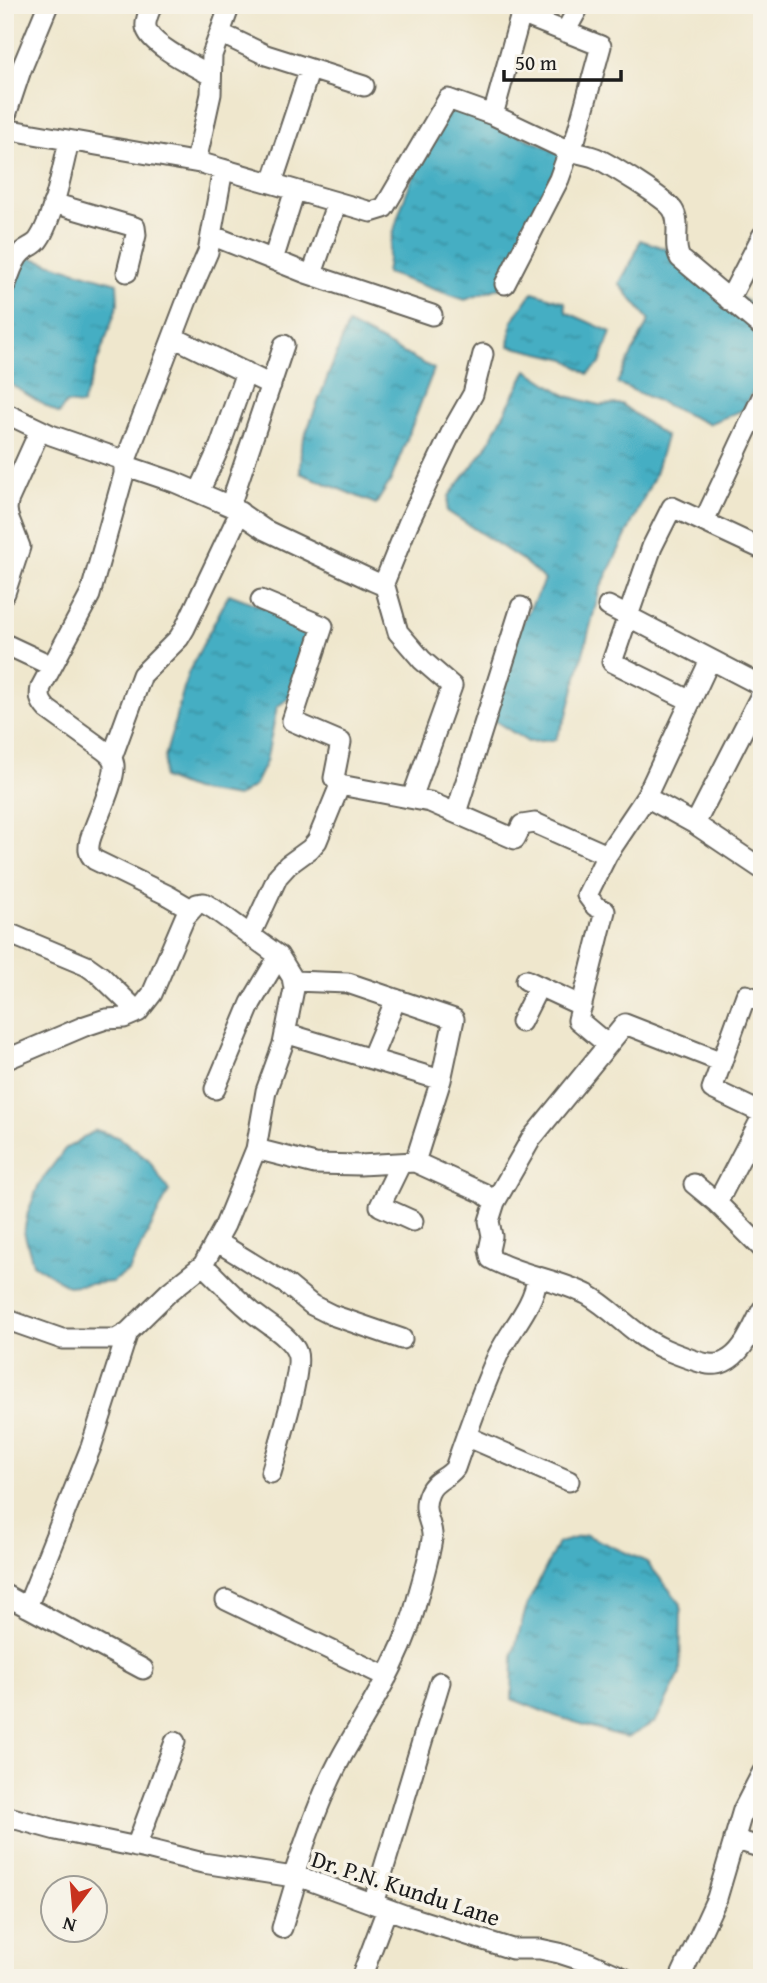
<svg xmlns="http://www.w3.org/2000/svg" width="767" height="1983" font-family="'Gentium Book Plus',serif">
  <style>
    .water { fill: url(#water-ripples); stroke: #306570; stroke-width: 2 }
    .lines { fill: none; stroke-linecap: round; stroke-linejoin: round }
    .minor-casing { stroke: #66635a; stroke-width: 23 }
    .minor { stroke: #fff; stroke-width: 19 }
    .labels { text-anchor: middle; dominant-baseline: central; stroke-width: 7; stroke-linejoin: round; paint-order: stroke }
    .street-label { font-size: 24px; fill: #1c1c1c; stroke: #f7f3e8 }
  </style>
  <defs>
    <pattern id="water-ripples" width="26" height="14" patternUnits="userSpaceOnUse" patternTransform="scale(1.75)"><rect width="26" height="14" fill="#44aec3"/><path d="M2 4q2-2 4 0t4 0M15 11q2-2 4 0t4 0" fill="none" stroke="#388d9e"/></pattern>
  </defs>
  <rect width="100%" height="100%" fill="#f7f3e8"/>
  <filter id="ink" filterUnits="userSpaceOnUse"><feTurbulence type="fractalNoise" baseFrequency=".0143" numOctaves="2"/><feDisplacementMap in="SourceGraphic" scale="14" xChannelSelector="R" yChannelSelector="G"/><feConvolveMatrix kernelMatrix="1 2 1 2 8 2 1 2 1" color-interpolation-filters="sRGB"/></filter>
  <filter id="wash" filterUnits="userSpaceOnUse"><feTurbulence type="fractalNoise" baseFrequency=".00686" numOctaves="4" result="noise"/><feDisplacementMap in="SourceGraphic" scale="28" xChannelSelector="R" yChannelSelector="G"/><feGaussianBlur stdDeviation="1.57" result="paint"/><feColorMatrix in="noise" values="0 0 0 0 0 0 0 0 0 0 0 0 0 0 0 0 0 1.4 0 .05"/><feComposite in="paint" operator="in"/></filter>
  <g filter="url(#wash)">
    <rect width="100%" height="100%" fill="#efe7cd"/>
    <path class="water" d="M452 107 564 154 499 288 465 300 386 273C392 218 419 152 452 107Z
      M640 240 681 254 762 312V350L754 363 762 369V375L743 410 708 424 617 383 649 320 619 284 634 257Z
      M21 255 117 283 118 304 82 405 66 403 59 414 5 381V300Z
      M533 292 565 302 566 312 611 332 600 364 588 374 566 359 509 346 512 321Z
      M348 324 434 369 391 480 376 504 300 473 301 446Z
      M527 370 567 396 599 405 621 404 666 437 654 477 600 589 567 715 555 740 528 742 489 717 506 653 545 580 522 560 447 511 449 496 486 448Z
      M229 594 314 626 294 694 277 707 266 762 254 786 237 797 193 790 163 778 165 757 188 673Z
      M96 1130 120 1138 149 1161 169 1191 129 1271 112 1282 68 1286 33 1264 24 1232 28 1212 39 1184 65 1149Z
      M586 1535 647 1562 681 1604 680 1674 656 1721 627 1738 555 1716 512 1699 513 1654 527 1605 558 1543Z"/>
  </g>
  <g filter="url(#ink)">
    <g class="lines">
      <g class="minor-casing">
        <path id="minor" d="M152 5C149 12 145 20 146 27 149 45 195 66 210 75
          M565 32 580 5
          M220 33 266 55 364 86
          M5 118 21 70 48 5
          M5 129 205 164 371 212 384 208 448 99 493 115 569 151 576 137 601 46 521 14 493 115
          M196 162 211 94 212 55 230 5
          M223 169 208 252 187 300 124 465 174 482 230 506 265 530 373 581 380 584 384 583 408 524 452 431 473 394 483 354
          M272 183 310 69
          M53 203 135 227 136 235 127 272
          M211 235 306 273 432 315
          M273 260 295 190
          M312 274 337 202
          M505 284 559 179 569 151C578 153 588 155 596 158 609 164 667 199 673 210 682 224 672 243 680 258L762 327
          M5 286C10 275 13 260 22 252 27 247 35 246 39 239 53 219 63 166 69 141
          M729 300 762 236
          M173 337 271 385
          M5 413 51 435 120 459 124 465V474L90 595 41 687C39 697 40 701 47 709L105 751C110 755 113 758 114 765 116 780 95 823 90 840 88 849 88 854 95 860L167 895 191 909
          M199 492 220 446 246 372
          M230 506 284 345
          M704 521 762 397
          M384 583 398 632 422 660 452 686 412 798
          M5 593 20 547 8 516 7 509 8 501 40 430
          M261 600 323 626 292 721 341 742 334 778 340 785 430 802 515 839 522 825 535 823 607 855 646 797 710 660
          M608 606 762 686
          M5 644 52 666
          M691 701 612 662 652 547 672 507 762 549
          M112 757 142 675 179 638 185 628 240 512
          M646 797 695 824 762 869
          M456 813 521 607
          M695 824 762 693
          M607 855 587 895 595 906 605 911 578 1020 608 1045
          M8 933 87 966 101 976 138 1012
          M251 934 278 876 288 865 310 849 317 841 340 785
          M526 980 582 1006
          M293 981 348 983 454 1019 441 1080
          M762 1001 746 995 712 1089 762 1113
          M521 1022 539 986
          M285 1033 441 1080 415 1162
          M371 1059 396 999
          M5 1060 85 1026 106 1019 124 1018 138 1012 152 994 185 917 197 904 204 903 214 909 279 956 292 977 294 989 283 1044 266 1091 256 1149 225 1225 203 1265 169 1292 128 1332 116 1339H62L5 1319
          M215 1089 251 1003 279 956
          M256 1149 315 1164 360 1165 415 1162 483 1193 495 1202 489 1221 492 1236 489 1250 491 1259C522 1276 557 1279 588 1295 607 1306 621 1321 639 1334 656 1347 673 1353 693 1360 702 1363 714 1367 724 1362 744 1353 752 1328 762 1310
          M401 1163 380 1206 413 1221
          M694 1184 717 1203 762 1248
          M495 1202 531 1139 625 1024 722 1062
          M717 1203 762 1117
          M216 1241 289 1286 312 1305 332 1315 402 1339
          M203 1265C219 1280 233 1296 250 1310 263 1322 291 1336 297 1353 303 1370 277 1452 271 1473
          M466 1436 569 1481
          M5 1595 143 1669
          M226 1600 387 1677
          M27 1607 91 1447 128 1332
          M5 1816 56 1830 151 1850 203 1863 306 1879 404 1915 512 1949H540L559 1953 590 1963 624 1978
          M734 1839 762 1848
          M136 1847 175 1742
          M293 1877C307 1836 322 1792 343 1754 372 1703 405 1654 418 1596 423 1578 429 1558 432 1539 434 1523 420 1513 429 1493 434 1480 447 1479 455 1468 468 1430 481 1392 498 1355 510 1330 534 1306 537 1278
          M373 1904 440 1682
          M282 1928 297 1878
          M361 1978 387 1909
          M680 1978 717 1898 743 1810 762 1773"/>
      </g>
      <use href="#minor" class="minor"/>
    </g>
  </g>
  <g class="labels">
    <g class="street-label">
      <text transform="translate(406 1888) rotate(18)">Dr. P.N. Kundu Lane</text>
    </g>
  </g>
  <rect width="767" height="1983" fill="none" stroke="#f7f3e8" stroke-width="28"/>
  <g transform="translate(74 1909) rotate(196)"><circle r="33" fill="#f7f3e8" stroke="#9f9d96" stroke-width="2"/>
  <path d="M0-5L12 26L0 18L-12 26Z" fill="#c8321e"/>
  <text y="-10" font-size="19" font-weight="bold" text-anchor="middle" fill="#1c1c1c">N</text>
  </g>
  <path d="M504 70v10h117v-10" fill="none" stroke="#1c1c1c" stroke-width="3.5"/>
  <text x="515" y="70" font-size="21" fill="#1c1c1c" stroke="#f7f3e8" stroke-width="5" paint-order="stroke">50 m</text>
</svg>
